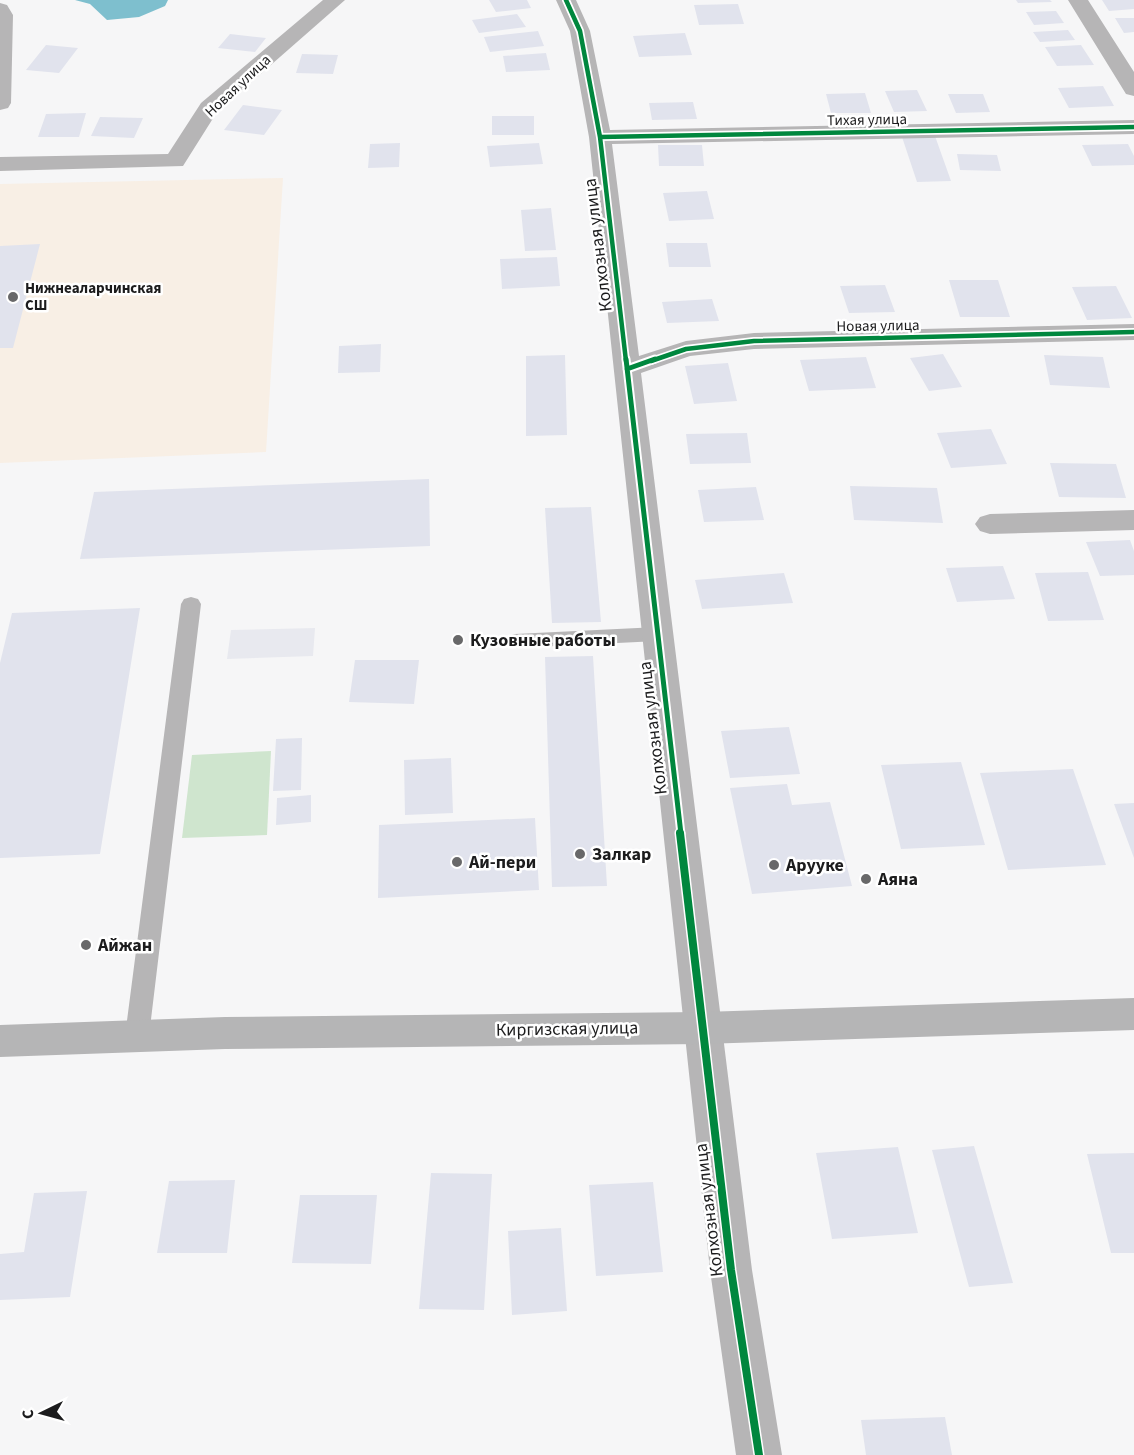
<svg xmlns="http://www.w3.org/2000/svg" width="1134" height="1455" font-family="'Source Sans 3',sans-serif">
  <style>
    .built { fill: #e8e9ef }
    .education { fill: #f8efe5 }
    .green { fill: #cfe5ce }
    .water { fill: #7ebfce }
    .building { fill: #e1e3ed }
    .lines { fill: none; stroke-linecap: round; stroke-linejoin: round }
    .service { fill: #b6b5b6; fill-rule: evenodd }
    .minor { fill: #b6b5b6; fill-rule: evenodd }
    .secondary { fill: #b5b5b6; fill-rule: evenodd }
    .cycleway-far2-casing { stroke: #fff; stroke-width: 8 }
    .cycleway-far1-casing { stroke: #fff; stroke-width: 9 }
    .cycleway-casing { stroke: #fff; stroke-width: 11 }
    .cycleway-far2 { stroke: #00873e; stroke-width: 4.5 }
    .cycleway-far1 { stroke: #00873e; stroke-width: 5 }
    .cycleway { stroke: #00873e; stroke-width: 8 }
    .poi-dot { fill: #686869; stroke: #fff; stroke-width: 2 }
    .labels { text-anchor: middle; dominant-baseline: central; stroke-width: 5; stroke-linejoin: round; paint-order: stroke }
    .far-street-label { font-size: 15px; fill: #1c1c1d; stroke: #fff }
    .far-poi-label { font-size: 15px; font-weight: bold; fill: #1c1c1d; stroke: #fff; text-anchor: start }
    .street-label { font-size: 18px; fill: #1c1c1d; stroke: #fff }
    .poi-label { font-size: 18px; font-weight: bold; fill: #1c1c1d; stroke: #fff; text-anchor: start }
  </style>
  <rect width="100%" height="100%" fill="#f6f6f7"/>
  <path class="built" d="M315 628 313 656 227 659 231 630Z"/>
  <path class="education" d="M283 178 266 452 0 463V184Z"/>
  <path class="green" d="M271 751 267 835 182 838 192 755Z"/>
  <path class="water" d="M75 0H168L165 6 139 17 107 20 90 4Z"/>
  <path class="building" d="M489 0H527L531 8 496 12Z
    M1016 0H1050L1052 2 1018 3Z
    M1102 0H1134V9L1109 11Z
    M738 4 744 24 699 25 694 5Z
    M1056 11 1064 23 1034 25 1026 12Z
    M517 14 526 27 479 33 472 20Z
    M1115 18H1134V32L1124 33Z
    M1068 30 1075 40 1040 42 1033 32Z
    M538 31 544 46 490 52 484 37Z
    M685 33 692 55 639 57 633 36Z
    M230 34 266 38 255 52 218 48Z
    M46 45 78 48 59 73 26 70Z
    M1081 45 1094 65 1057 66 1045 47Z
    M546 53 550 70 506 72 503 56Z
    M302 54 338 55 333 74 296 73Z
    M1103 86 1114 106 1069 108 1058 88Z
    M917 90 927 111 894 112 885 91Z
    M865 93 871 113H831L826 94Z
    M948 94H983L990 112 956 113Z
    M693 102 697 119 652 120 649 103Z
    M243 105 282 110 264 135 224 130Z
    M86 113 79 137H38L46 114Z
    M492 116H534V135H492Z
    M100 117 143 118 134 138 91 136Z
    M935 136 951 181 917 182 902 137Z
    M400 143 399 167 368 168 370 144Z
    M539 143 543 164 490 167 487 146Z
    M1128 144 1134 156V165L1092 166 1082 145Z
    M658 145H702L704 166H659Z
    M957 154 997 155 1001 171 960 170Z
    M707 191 714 219 669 221 663 193Z
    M551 208 556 250 525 251 521 210Z
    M666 243H707L711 267H669Z
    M40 244 13 348H0V246Z
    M557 257 560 286 502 289 500 259Z
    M949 280H998L1010 317H960Z
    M885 285 895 312 849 313 840 286Z
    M1116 286 1132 318 1087 320 1072 287Z
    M712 299 719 321 667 323 662 302Z
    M381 344 380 372 338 373 339 346Z
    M943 354 962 387 929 391 910 358Z
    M565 355 567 435 526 436V356Z
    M1044 355 1103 357 1110 388 1050 385Z
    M866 357 876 388 809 391 800 360Z
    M728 363 737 401 694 404 685 366Z
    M991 429 1007 464 951 468 937 433Z
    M747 433 751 463 690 464 686 434Z
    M1050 463 1116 464 1126 498 1059 497Z
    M429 479 430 546 80 559 94 492Z
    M850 486 937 488 943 523 854 520Z
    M756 487 764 520 704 522 698 490Z
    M591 507 601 622 552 623 545 508Z
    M1130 540 1134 551V575L1100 576 1086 542Z
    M1003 566 1015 599 957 602 946 568Z
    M1088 572 1104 620 1048 621 1035 573Z
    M784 573 793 603 702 609 695 580Z
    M140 608 100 854 0 858V663L12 613Z
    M593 656 607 886 552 887 545 657Z
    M355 660H419L414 704 349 702Z
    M789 727 800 774 730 778 721 731Z
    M302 738 301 790 273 791 276 739Z
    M451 758 453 813 405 815 404 760Z
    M961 762 985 845 901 849 881 765Z
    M1073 769 1106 865 1008 870 980 773Z
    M787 784 792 805 830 802 852 886 752 894 730 788Z
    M311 795V822L276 825 277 798Z
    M1134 803V858L1114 804Z
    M535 818 539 890 378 898 379 825Z
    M974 1146 1013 1283 969 1287 932 1150Z
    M898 1147 918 1233 832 1239 816 1153Z
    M1134 1153V1253H1111L1087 1154Z
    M431 1173 492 1174 484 1310 419 1309Z
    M235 1180 227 1253H157L169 1181Z
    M653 1182 663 1272 596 1276 589 1185Z
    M87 1191 70 1297 0 1300V1254L24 1252 34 1193Z
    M300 1195H377L371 1264 292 1263Z
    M561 1228 567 1311 512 1315 508 1231Z
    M945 1417 952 1455H866L861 1420Z"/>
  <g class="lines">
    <path class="service" d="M191 597 198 599 201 604 149 1036 146 1043 137 1046 128 1043 125 1036 181 604 184 599Z
      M658 627 665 629 668 634 665 639 658 641 515 648 508 646 505 641 508 636 515 634Z"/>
    <path class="minor" d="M323 0H345L217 112 183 166 0 171V157L168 154 201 103Z
      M556 0H576L590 31 610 130 1134 120V134L612 144 639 356 686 341 754 333 1134 324V340L754 349 690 356 641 373 752 1270 782 1455H736L710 1270 589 137 570 31Z
      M1068 0H1088L1134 72V96L1126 94Z
      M0 3 7 5 13 15 11 103 8 108 0 110Z
      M1134 510V530L990 534 980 531 975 524 980 517 990 514Z"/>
    <path class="secondary" d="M1134 998V1030L703 1044 225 1049 0 1057V1025L225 1017 703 1012Z"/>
    <g class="cycleway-far2-casing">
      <path id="cycleway-far2" d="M566 0 580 31 600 137 626 361
        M600 137 1134 127
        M651 361 686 349 754 341 1134 332"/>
    </g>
    <g class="cycleway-far1-casing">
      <path id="cycleway-far1" d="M626 359 681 834
        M627 369 655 359"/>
    </g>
    <g class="cycleway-casing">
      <path id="cycleway" d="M680 833 731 1270 759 1455"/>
    </g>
    <use href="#cycleway-far2" class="cycleway-far2"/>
    <use href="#cycleway-far1" class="cycleway-far1"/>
    <use href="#cycleway" class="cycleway"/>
  </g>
  <g class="poi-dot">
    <circle cx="13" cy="297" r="6"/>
    <circle cx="458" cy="640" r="6"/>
    <circle cx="580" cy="854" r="6"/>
    <circle cx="457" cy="862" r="6"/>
    <circle cx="774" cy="865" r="6"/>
    <circle cx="866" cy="879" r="6"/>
    <circle cx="86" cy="945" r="6"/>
  </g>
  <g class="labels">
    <g class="far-street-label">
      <text transform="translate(238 86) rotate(-43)">Новая улица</text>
      <text transform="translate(867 120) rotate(-1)">Тихая улица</text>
      <text transform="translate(878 326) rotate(-1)">Новая улица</text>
    </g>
    <g class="far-poi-label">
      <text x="25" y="288">Нижнеаларчинская<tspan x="25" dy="17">СШ</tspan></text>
    </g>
    <g class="street-label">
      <text transform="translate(598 245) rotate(-97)">Колхозная улица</text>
      <text transform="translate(653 728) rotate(-97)">Колхозная улица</text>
      <text transform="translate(567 1029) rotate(-1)">Киргизская улица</text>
      <text transform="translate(709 1210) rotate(-97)">Колхозная улица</text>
    </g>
    <g class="poi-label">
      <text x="470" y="640">Кузовные работы</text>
      <text x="592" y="854">Залкар</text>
      <text x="469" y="862">Ай-пери</text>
      <text x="786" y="865">Арууке</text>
      <text x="878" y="879">Аяна</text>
      <text x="98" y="945">Айжан</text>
    </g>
  </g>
  <g transform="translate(42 1413) rotate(265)" stroke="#ffffff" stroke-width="4.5" paint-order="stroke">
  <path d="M0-4.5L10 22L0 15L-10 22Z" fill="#1c1c1d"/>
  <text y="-9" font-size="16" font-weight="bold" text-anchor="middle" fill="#1c1c1d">С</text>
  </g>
</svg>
